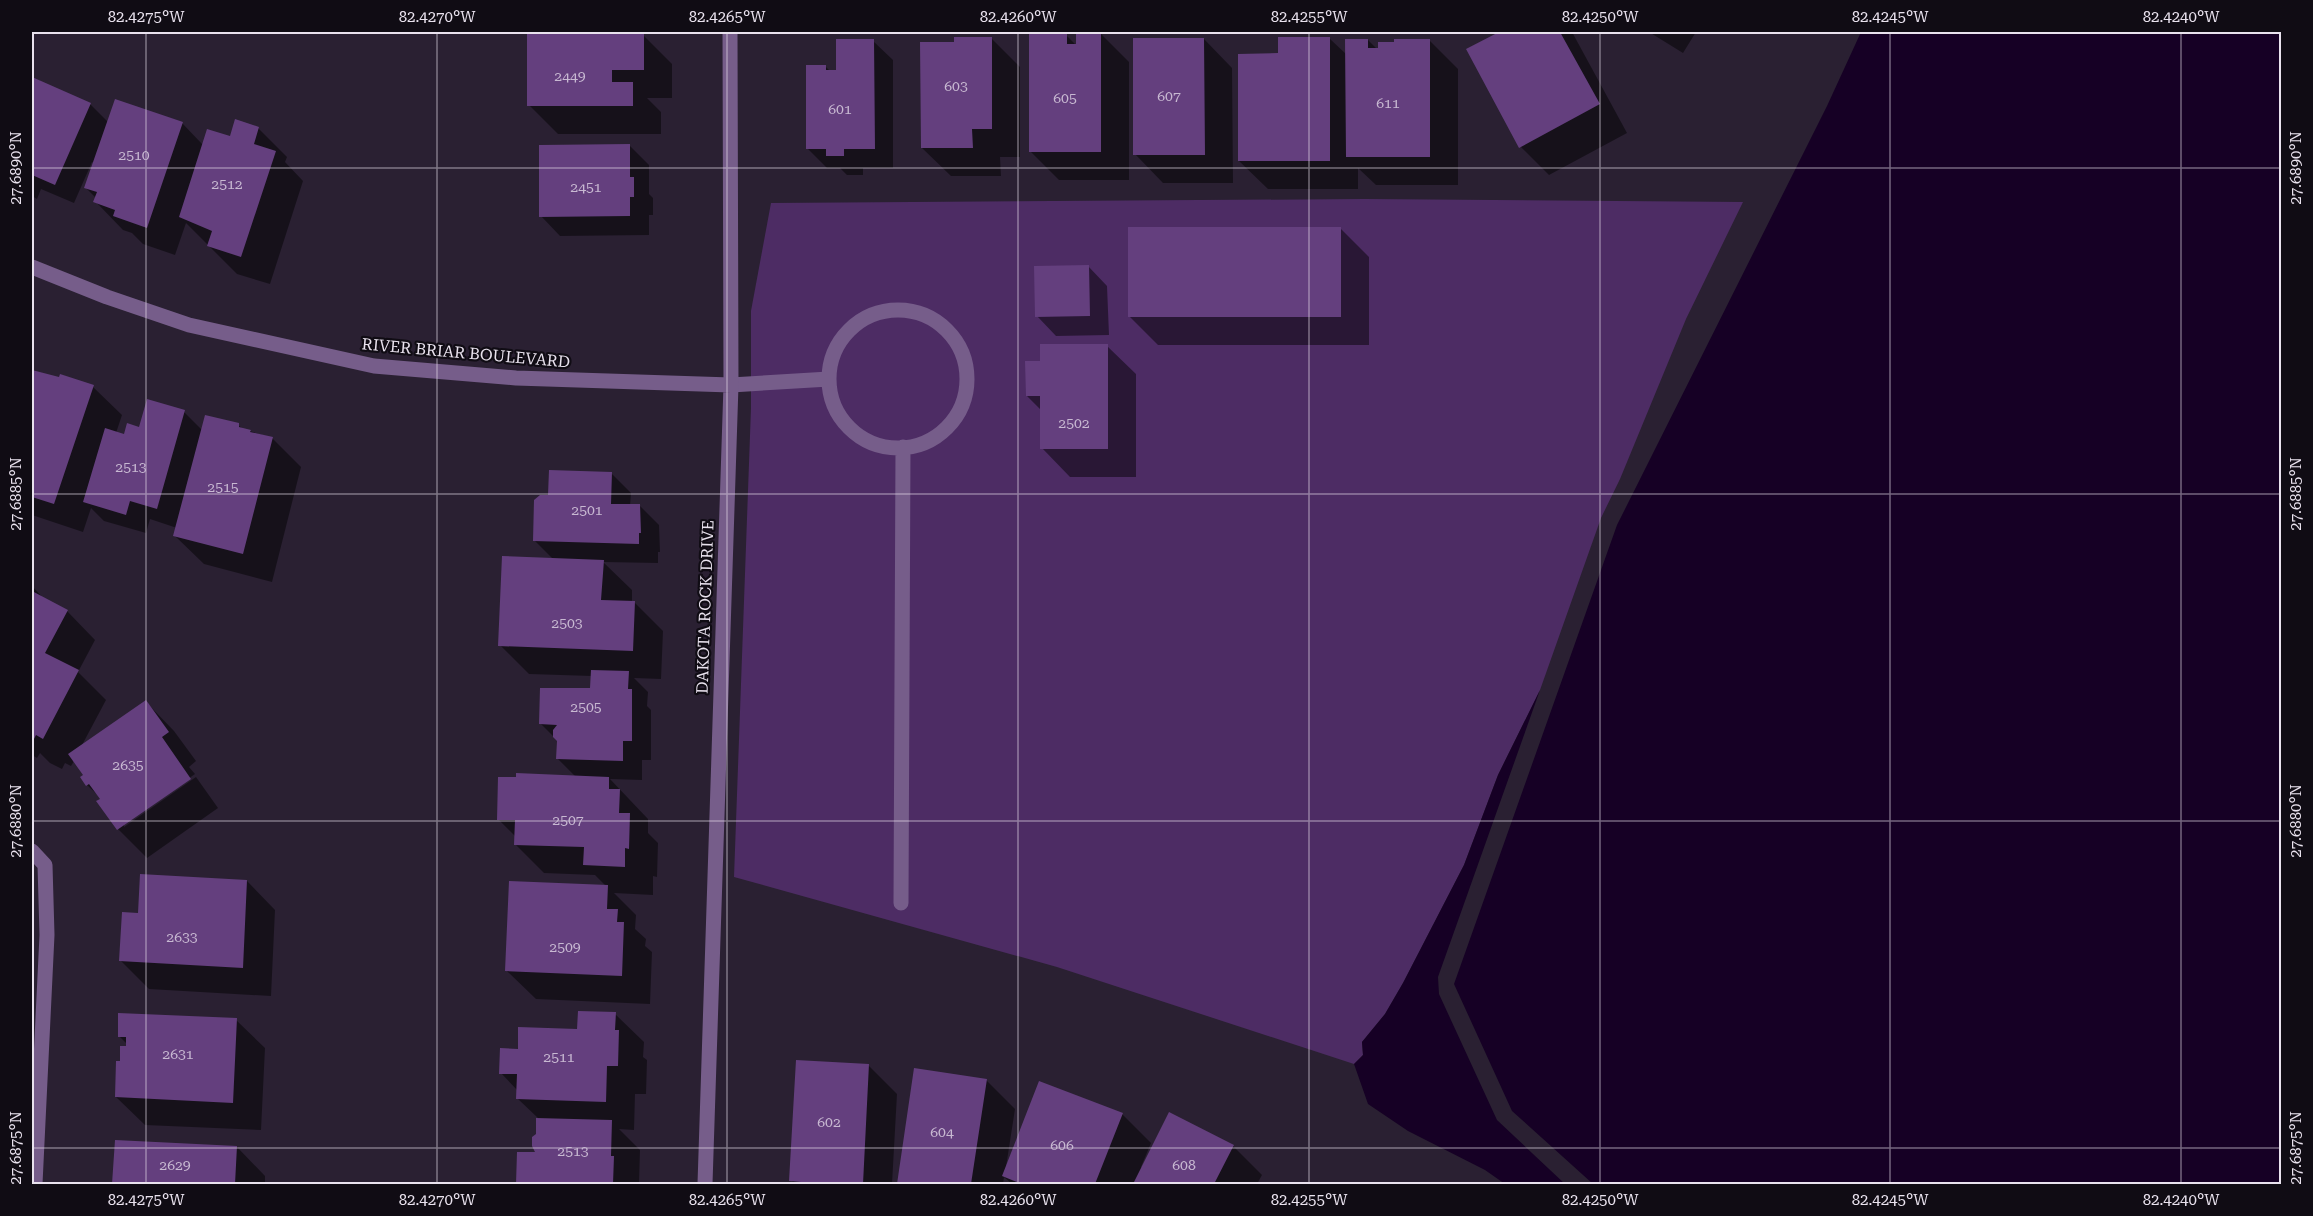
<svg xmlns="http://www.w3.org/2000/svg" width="2313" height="1216" font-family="'Roboto Serif',serif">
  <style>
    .green { fill: #4d2c64 }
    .water { fill: #160025 }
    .shadow { fill: #0007 }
    .building { fill: #643f7e }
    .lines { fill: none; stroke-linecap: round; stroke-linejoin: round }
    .lane { stroke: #765d8a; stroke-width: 15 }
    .street { stroke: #765d8a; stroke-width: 15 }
    .ticks { fill: none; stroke: #e9e2ee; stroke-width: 1.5; stroke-opacity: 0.45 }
    .labels { text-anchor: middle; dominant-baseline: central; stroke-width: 4.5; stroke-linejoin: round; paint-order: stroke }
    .number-label { font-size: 14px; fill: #c8b9d2 }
    .street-label { font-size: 16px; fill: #e9e2ee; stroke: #100c14 }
    .neatline { fill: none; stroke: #e9e2ee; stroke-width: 2 }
    .ticks-label { font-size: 15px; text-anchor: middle; fill: #e9e2ee }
  </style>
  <rect width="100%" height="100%" fill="#2a2032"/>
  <path class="green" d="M1364 199 1743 202 1686 319 1620 479 1601 518 1540 690 1498 775 1464 865 1403 983 1385 1014 1362 1042 1363 1055 1354 1064 1057 967 734 877 751 408V311L771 203Z"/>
  <path class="water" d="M1861 32H2281V1184H1593L1512 1111 1454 984 1617 525 1827 106Z
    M1540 690 1438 977 1439 994 1497 1120 1565 1184H1505L1485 1170 1408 1131 1368 1104 1354 1064 1363 1055 1362 1042 1385 1014 1403 983 1464 865 1498 775Z"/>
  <path class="shadow" d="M1502 32H1572L1627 133 1549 175 1521 147 1468 50Z
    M1649 32H1696L1683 53Z
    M1100 33 1129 62V180H1059L1031 152 1066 35 1077 46Z
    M643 35 672 64V98H647L661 112V134H558L529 105Z
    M991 38 1020 67V157H1000L1001 176H951L922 148 956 44Z
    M1329 38 1347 55 1368 40 1377 49 1429 40 1458 69V185H1376L1358 168V189H1268L1239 161 1279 54Z
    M1204 39 1232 68 1233 183H1163L1135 154Z
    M873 41 893 60V168H863V175H847L840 168H827L807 148 825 66 830 71H838Z
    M32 78 90 104 108 122 182 123 203 145 258 128 287 157 285 162 303 181 270 284 237 274 186 223 175 255 143 244 132 233 123 230 95 201 96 198 86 188 94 163 92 162 74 203 41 189 37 199 32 196Z
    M630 146 649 165V194L653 198V215H649V235L560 236 541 216Z
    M1340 228 1369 257V345H1158L1130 317Z
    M1088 266 1107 286 1109 335 1056 336 1037 316Z
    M1107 346 1136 374V477H1070L1042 448 1041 410 1027 396 1041 362Z
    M32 372 60 379 61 376 93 387 122 415 116 433 125 436 184 412 202 430 238 425 243 429 272 438 301 467 272 582 204 564 175 536 177 528 150 519 146 533 104 521 91 508 83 532 32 515Z
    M611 473 631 493 630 506H640L659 525 660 552H658V563L603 562 632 590V602H634L663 631 661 679 634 678 648 692 647 706 651 710V760H642V780L610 779 648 819V833L658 843 657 877 653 876V895L614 893 636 915 635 929 646 939 645 946 652 952 650 1004 536 999 507 971 606 886 595 875 544 873 516 845V837L498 819 576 777 557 758 558 741 541 724 592 689V676L529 674 500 645 554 560 535 541 550 497Z
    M32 586 45 600 67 611 95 640 78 672 106 700 81 747 146 702 174 731 196 761 189 767 195 774 124 823V827L196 777 218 808 147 858 118 829 102 799 87 785 85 776 74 761 71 766 65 763 62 769 50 763 40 753 37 758 32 755Z
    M247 881 275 910 271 996 149 989 121 961 139 915Z
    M615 1014 644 1042 643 1057 647 1060 646 1094H635L634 1130 619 1129 640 1150 639 1183 640 1184H517L518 1153H538V1118L518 1099V1091L501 1073 519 1051 579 1031Z
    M236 1020 265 1048 261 1130 145 1125 116 1097 121 1063 127 1044 119 1036Z
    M868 1065 897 1094 892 1184H795L791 1180Z
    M915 1070 986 1080 1015 1109 1006 1167 1122 1114 1151 1143 1141 1167 1143 1168 1233 1146 1262 1175 1257 1184H1012L1004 1177 1003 1184H898Z
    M116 1141 237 1147 265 1176V1184H114Z"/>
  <path class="building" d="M1076 32H1101V152H1029V34H1067V44H1076Z
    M1499 32H1560L1600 104 1519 148 1466 49Z
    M527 34H644V70H612V82H633V106H527Z
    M954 37H992V129H972L973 148H921L920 42H954Z
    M1278 37H1330V161H1238V54L1278 53Z
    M1133 38H1204L1205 155H1133Z
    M836 39H874L875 149H844V156H826V149H806V65H826V70H836Z
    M1345 39H1368V48H1378V42H1394V39H1430V157H1346Z
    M32 77 91 103 55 185 32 175Z
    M115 99 183 122 147 228 113 216 115 210 93 202 97 192 84 188Z
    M235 119 259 127 254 144 276 151 241 257 207 246 212 231 179 217 207 129 230 136Z
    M630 144V177H634V197H630V216L539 217V145Z
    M1128 227H1341V317H1128Z
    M1089 265 1090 316 1035 317 1034 266Z
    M1040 344H1108V449H1040V396H1026L1025 361H1040Z
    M32 370 59 377 60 374 94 385 54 504 32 497Z
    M147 399 185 410 157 509 130 501 126 515 83 502 105 428 124 434 127 423 139 427Z
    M205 415 239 423V427L251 430 250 432 273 437 243 554 173 536Z
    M549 470 612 472 611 504H640L641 533H639V544L533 541 534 500 540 495H548Z
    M502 556 604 560 601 600 635 601 633 651 498 646Z
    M32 591 68 610 45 653 79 670 43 739 36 735 32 743Z
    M591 670 629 671 628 689H632V741H623V761L556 759 557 741 553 737V730L557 725 539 724 540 688H590Z
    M146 700 169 732 162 737 191 779 117 830 96 801 100 799 89 784 86 786 80 777 83 775 68 754Z
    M516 773 609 777V789H620L619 813H630L629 849 625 848V867L583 865 584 847 514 845 515 820H497L498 777H516Z
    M140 874 247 880 243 968 119 961 122 912 138 913Z
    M509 881 608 885 607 909H618L617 922H624L622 976 505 971Z
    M578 1011 616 1012 615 1030H619L618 1066H607L606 1102 516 1099 517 1074H499L500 1048 518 1049V1027L577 1029Z
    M118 1013 237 1018 233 1103 115 1097 116 1061H120V1046H126V1037H118Z
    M796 1060 869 1064 863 1184H825L789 1181Z
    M914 1068 987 1079 971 1184H897Z
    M1039 1081 1123 1113 1095 1184H1029L1023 1182 1022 1184 1002 1176Z
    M1169 1112 1234 1145 1214 1184H1133Z
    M536 1118 612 1120 611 1156H614L613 1184H516L517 1152H535L532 1146V1137L536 1134Z
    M115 1140 237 1146 235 1184H112Z"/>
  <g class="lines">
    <path class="lane" d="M829 379a69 69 0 1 1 138 0a69 69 0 1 1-138 0Z
      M731 385 829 379
      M901 903 903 447"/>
    <path class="street" d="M32 267 107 297 189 325 374 366 516 378 731 385
      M32 851 45 865 47 935 35 1184
      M705 1184 731 385 730 32"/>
  </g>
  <path class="ticks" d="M146 32V1184M437 32V1184M727 32V1184M1018 32V1184M1309 32V1184M1600 32V1184M1890 32V1184M2181 32V1184M32 168H2282M32 494H2282M32 821H2282M32 1148H2282"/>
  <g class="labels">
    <g class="number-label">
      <text x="570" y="76">2449</text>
      <text x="956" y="86">603</text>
      <text x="1169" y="96">607</text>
      <text x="1065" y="98">605</text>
      <text x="1388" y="103">611</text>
      <text x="840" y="109">601</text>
      <text x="134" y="155">2510</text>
      <text x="227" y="184">2512</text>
      <text x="586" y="187">2451</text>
      <text x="1074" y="423">2502</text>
      <text x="131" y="467">2513</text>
      <text x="223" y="487">2515</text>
      <text x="587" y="510">2501</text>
      <text x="567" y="623">2503</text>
      <text x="586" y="707">2505</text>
      <text x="128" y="765">2635</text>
      <text x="568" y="820">2507</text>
      <text x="182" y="937">2633</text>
      <text x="565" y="947">2509</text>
      <text x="178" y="1054">2631</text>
      <text x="559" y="1057">2511</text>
      <text x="829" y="1122">602</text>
      <text x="942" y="1132">604</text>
      <text x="1062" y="1145">606</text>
      <text x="573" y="1151">2513</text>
      <text x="175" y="1165">2629</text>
      <text x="1184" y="1165">608</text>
    </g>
    <g class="street-label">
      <text transform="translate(466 353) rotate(5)">RIVER BRIAR BOULEVARD</text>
      <text transform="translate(705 607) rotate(-88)">DAKOTA ROCK DRIVE</text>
    </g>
  </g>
  <rect width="2313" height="1216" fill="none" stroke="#100c14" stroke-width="66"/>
  <rect x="33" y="33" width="2247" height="1150" class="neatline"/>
  <g class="ticks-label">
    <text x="146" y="22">82.4275°W</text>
    <text x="437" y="22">82.4270°W</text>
    <text x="727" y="22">82.4265°W</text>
    <text x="1018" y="22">82.4260°W</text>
    <text x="1309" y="22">82.4255°W</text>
    <text x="1600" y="22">82.4250°W</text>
    <text x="1890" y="22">82.4245°W</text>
    <text x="2181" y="22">82.4240°W</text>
    <text transform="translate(16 168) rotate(-90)" y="5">27.6890°N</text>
    <text transform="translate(2296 168) rotate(-90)" y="5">27.6890°N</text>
    <text transform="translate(16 494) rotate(-90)" y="5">27.6885°N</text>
    <text transform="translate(2296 494) rotate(-90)" y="5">27.6885°N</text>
    <text transform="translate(16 821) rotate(-90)" y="5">27.6880°N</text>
    <text transform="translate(2296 821) rotate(-90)" y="5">27.6880°N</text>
    <text transform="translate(16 1148) rotate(-90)" y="5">27.6875°N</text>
    <text transform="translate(2296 1148) rotate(-90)" y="5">27.6875°N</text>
    <text x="146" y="1205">82.4275°W</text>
    <text x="437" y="1205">82.4270°W</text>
    <text x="727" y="1205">82.4265°W</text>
    <text x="1018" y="1205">82.4260°W</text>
    <text x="1309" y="1205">82.4255°W</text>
    <text x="1600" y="1205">82.4250°W</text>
    <text x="1890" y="1205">82.4245°W</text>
    <text x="2181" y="1205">82.4240°W</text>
  </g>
</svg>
